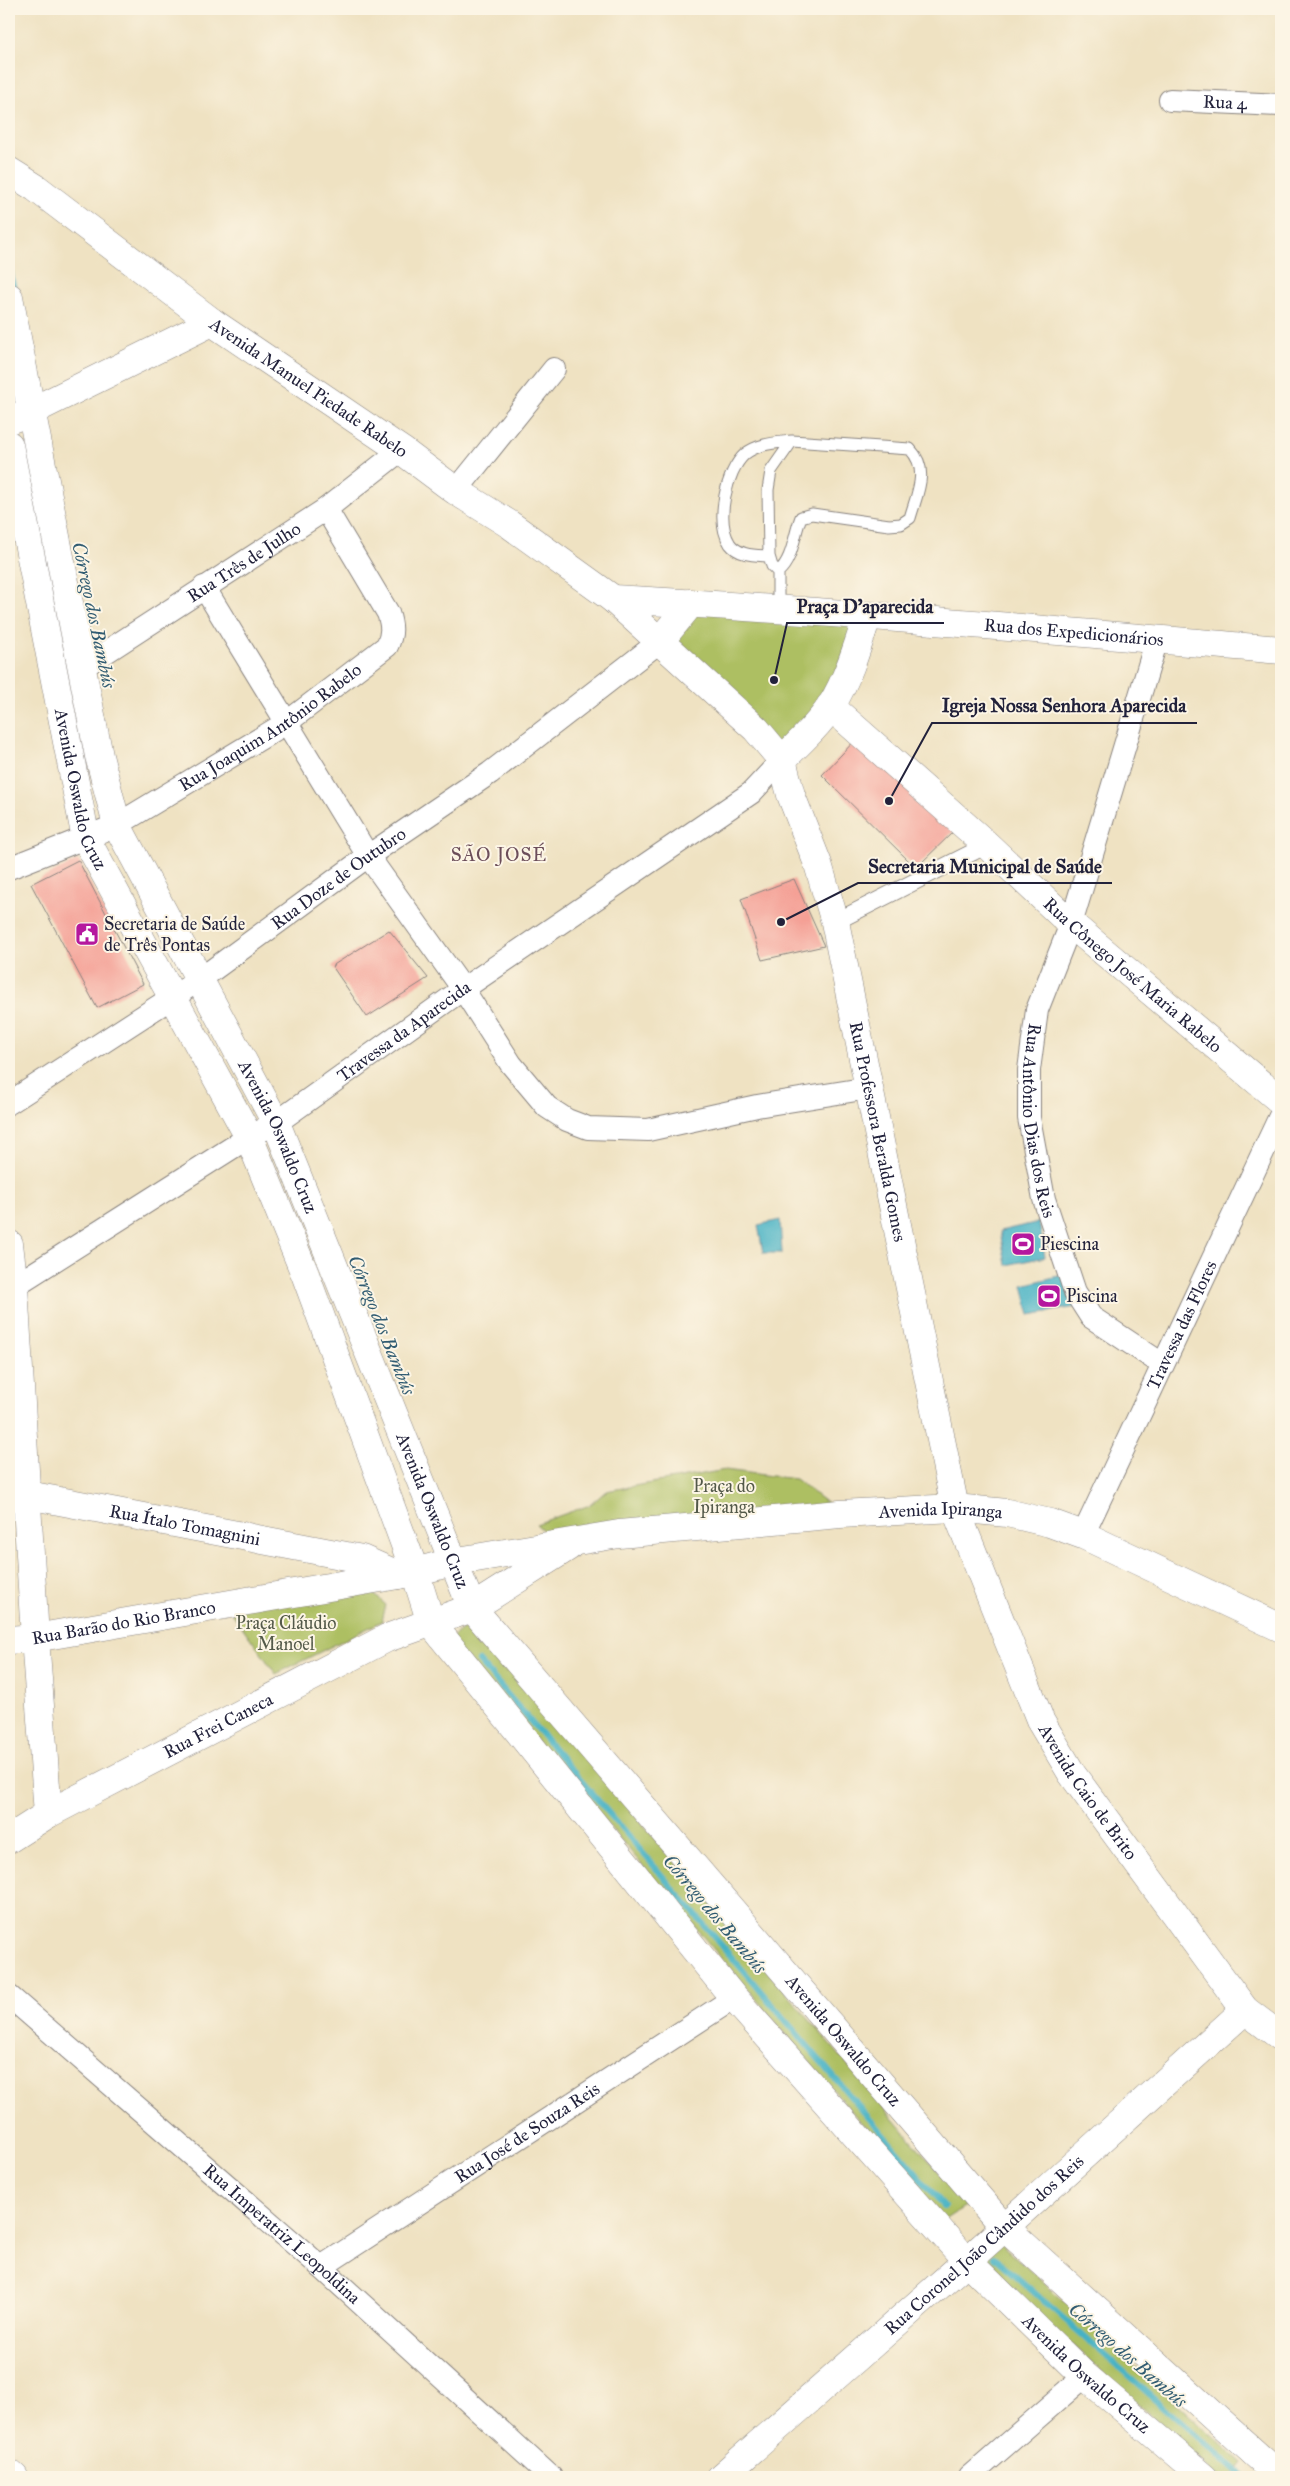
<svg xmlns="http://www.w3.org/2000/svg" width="1290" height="2486" font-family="'IM FELL Great Primer',serif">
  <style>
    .green { fill: #adbf62; stroke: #68704e }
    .water { fill: #47b2c5; stroke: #346a80 }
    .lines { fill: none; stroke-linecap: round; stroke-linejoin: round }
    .stream { stroke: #47b2c5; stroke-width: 6 }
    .building { fill: #f49f94 }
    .service-casing { stroke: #88827e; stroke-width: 13 }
    .pedestrian-casing { stroke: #88827e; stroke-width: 18 }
    .minor-casing { stroke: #88827e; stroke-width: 24 }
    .tertiary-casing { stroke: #88827e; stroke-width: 29 }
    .secondary-casing { stroke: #88827e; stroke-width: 29 }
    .service { stroke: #fff; stroke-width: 11 }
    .pedestrian { stroke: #fff; stroke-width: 16 }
    .minor { stroke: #fff; stroke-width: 22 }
    .tertiary { stroke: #fff; stroke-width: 28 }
    .secondary { stroke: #fff; stroke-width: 28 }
    .labels { text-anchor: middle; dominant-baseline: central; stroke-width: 4; stroke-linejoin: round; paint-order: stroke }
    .street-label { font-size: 18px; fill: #22223b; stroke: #fcf5e5 }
    .poi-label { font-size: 18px; fill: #22223b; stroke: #fcf5e5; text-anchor: start }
    .park-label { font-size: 18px; fill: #535949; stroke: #fcf5e5 }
    .water-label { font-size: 19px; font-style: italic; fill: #315c72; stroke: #fcf5e5 }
    .neighbourhood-label { font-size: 19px; letter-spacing: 1px; fill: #6c4e5a; stroke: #fcf5e5 }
    .leader { fill: none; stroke: #22223b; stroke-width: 2 }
    .callout-dot { fill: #22223b; stroke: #fcf5e5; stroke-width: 2 }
    .callout-label { font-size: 19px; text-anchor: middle; font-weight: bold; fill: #22223b; stroke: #fcf5e5; stroke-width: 4; stroke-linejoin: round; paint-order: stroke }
  </style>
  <rect width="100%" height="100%" fill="#fcf5e5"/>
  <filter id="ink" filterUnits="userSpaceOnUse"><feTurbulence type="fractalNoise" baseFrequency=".02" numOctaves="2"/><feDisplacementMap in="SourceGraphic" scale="10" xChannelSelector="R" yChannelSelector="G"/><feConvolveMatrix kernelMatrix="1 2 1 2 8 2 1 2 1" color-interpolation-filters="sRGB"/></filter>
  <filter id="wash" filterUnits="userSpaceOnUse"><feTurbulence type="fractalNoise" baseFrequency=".0096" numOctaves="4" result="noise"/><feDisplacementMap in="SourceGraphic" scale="20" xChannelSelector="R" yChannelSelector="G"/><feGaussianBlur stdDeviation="1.12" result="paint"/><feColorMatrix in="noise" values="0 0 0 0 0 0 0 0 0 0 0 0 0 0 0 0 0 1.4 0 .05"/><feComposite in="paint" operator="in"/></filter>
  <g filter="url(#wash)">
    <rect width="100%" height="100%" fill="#efe2c2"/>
    <path class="green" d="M695 611 855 624 825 703 783 750 672 643Z
      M725 1470 795 1479 840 1513 569 1533 544 1531 536 1524 590 1505 606 1491Z
      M367 1588 386 1605 382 1621 276 1674 230 1610Z
      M471 1622 967 2205 944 2220 450 1639Z
      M1000 2243 1243 2464 1232 2477H1221L977 2261Z"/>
    <path class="water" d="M780 1220 782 1253H763L758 1225Z
      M1039 1222 1045 1257 1006 1265 1000 1231Z
      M1062 1275 1076 1307 1030 1315 1023 1285Z"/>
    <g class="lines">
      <path class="stream" d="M9 264 14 290
        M479 1661 944 2206
        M994 2257 1242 2476"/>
    </g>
    <g id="blocks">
      <path class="building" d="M859 736 958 827 916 868 822 775Z
        M78 860 143 984 97 1008 31 884Z
        M794 879 824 946 762 960 741 899Z
        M389 930 428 978 367 1017 332 966Z"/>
    </g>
  </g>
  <g filter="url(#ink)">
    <use href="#blocks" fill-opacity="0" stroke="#88827e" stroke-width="1"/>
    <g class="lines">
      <g class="service-casing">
        <path id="service" d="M769 556C756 555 739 556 730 544 715 521 726 471 745 454 759 443 776 443 792 441
          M778 608V572L772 566 769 556 768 490 771 471 792 441 910 449C930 470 917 493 910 518L901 524 889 525 812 514 801 517C794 534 793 560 778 572"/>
      </g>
      <g class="pedestrian-casing">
        <path id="pedestrian" d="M835 922 987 845"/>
      </g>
      <g class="minor-casing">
        <g id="minor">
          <path id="s1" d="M1170 100 1281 105"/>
          <path d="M456 491 554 369"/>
          <path d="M204 587 368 856 463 989 511 1064 547 1107 567 1120 588 1128 648 1130 757 1106 869 1088"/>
          <path id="s2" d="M1157 639 1071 924 1037 1010 1029 1070V1118L1044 1199 1075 1292 1091 1317 1162 1364"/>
          <path id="s3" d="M83 667 326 509 401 450"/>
          <path id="s4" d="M9 868 117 825 286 723 387 646C393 634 392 625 388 613L326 509"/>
          <path id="s5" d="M9 1103 199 980 368 856 490 773 659 642"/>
          <path id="s6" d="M14 1286 249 1137 276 1123 463 989 751 793 782 760"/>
          <path id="s7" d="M1083 1535 1281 1114"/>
          <path id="s8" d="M9 1996 321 2267 551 2477"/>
          <path id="s9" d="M321 2267 734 1998"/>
          <path d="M969 2477 1085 2376"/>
        </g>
      </g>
      <g class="tertiary-casing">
        <g id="tertiary">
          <path id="s10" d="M9 171 36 188 212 322 401 450 456 491 509 524 613 599 756 729 782 760 791 795 818 864 835 922 955 1508 1041 1722 1072 1774 1245 2010 1281 2037"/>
          <path d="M9 420 30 412 212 322"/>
          <path id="s11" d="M613 599C836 611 1059 631 1281 650"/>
          <path d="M659 642 691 603"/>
          <path id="s12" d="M830 706 987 845 1071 924 1281 1101"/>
          <path d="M782 760C799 743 818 726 831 706 848 678 857 648 867 617"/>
          <path d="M9 1244 14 1286 35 1638 48 1814"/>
          <path id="s13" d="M12 1497 28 1495 362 1559 398 1575"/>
          <path d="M9 2473 14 2477"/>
          <path id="s14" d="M721 2477 967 2261 1245 2010"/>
        </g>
      </g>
      <g class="secondary-casing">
        <g id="secondary">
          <path id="s15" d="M9 297 99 756 117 825 276 1123 472 1608 1003 2226 1281 2477"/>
          <path id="s16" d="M9 445 86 839 249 1137 305 1274 415 1572 431 1623 734 1998 967 2261 1085 2376 1204 2477"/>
          <path id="s17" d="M9 1640 35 1638 415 1572 452 1562 619 1534 840 1514 955 1508 1007 1513 1050 1523 1083 1535 1281 1628"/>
          <path id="s18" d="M9 1839 48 1814 387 1638 472 1608 568 1547"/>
        </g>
      </g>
      <use href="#service" class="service"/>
      <use href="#pedestrian" class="pedestrian"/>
      <use href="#minor" class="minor"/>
      <use href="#tertiary" class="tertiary"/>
      <use href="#secondary" class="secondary"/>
    </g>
  </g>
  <defs>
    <g id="civic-square" transform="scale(1.25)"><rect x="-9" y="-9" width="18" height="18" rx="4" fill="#b5179e" stroke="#fcf5e5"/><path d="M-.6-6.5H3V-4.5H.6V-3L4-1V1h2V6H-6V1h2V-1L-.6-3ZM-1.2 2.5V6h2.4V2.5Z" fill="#fff"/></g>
    <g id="stadium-square" transform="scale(1.25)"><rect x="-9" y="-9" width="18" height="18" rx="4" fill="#b5179e" stroke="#fcf5e5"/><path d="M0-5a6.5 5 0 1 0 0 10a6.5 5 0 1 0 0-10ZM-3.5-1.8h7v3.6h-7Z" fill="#fff"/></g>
  </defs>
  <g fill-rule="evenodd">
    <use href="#civic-square" x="87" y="934"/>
    <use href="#stadium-square" x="1023" y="1244"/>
    <use href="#stadium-square" x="1049" y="1296"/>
  </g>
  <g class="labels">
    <g class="street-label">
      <text stroke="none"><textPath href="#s1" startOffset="55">Rua 4</textPath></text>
      <text stroke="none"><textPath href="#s10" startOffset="370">Avenida Manuel Piedade Rabelo</textPath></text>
      <text stroke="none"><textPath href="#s3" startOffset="192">Rua Três de Julho</textPath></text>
      <text stroke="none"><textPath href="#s11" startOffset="462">Rua dos Expedicionários</textPath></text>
      <text stroke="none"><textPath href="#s4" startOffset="298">Rua Joaquim Antônio Rabelo</textPath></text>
      <text stroke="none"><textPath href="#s16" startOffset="352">Avenida Oswaldo Cruz</textPath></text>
      <text stroke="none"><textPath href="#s5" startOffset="399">Rua Doze de Outubro</textPath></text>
      <text stroke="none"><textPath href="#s12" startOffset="405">Rua Cônego José Maria Rabelo</textPath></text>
      <text stroke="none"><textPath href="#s6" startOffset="466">Travessa da Aparecida</textPath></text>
      <text stroke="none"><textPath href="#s2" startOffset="502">Rua Antônio Dias dos Reis</textPath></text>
      <text stroke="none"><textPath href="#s10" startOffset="1359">Rua Professora Beralda Gomes</textPath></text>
      <text stroke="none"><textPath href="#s15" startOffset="890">Avenida Oswaldo Cruz</textPath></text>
      <text stroke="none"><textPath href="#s7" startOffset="232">Travessa das Flores</textPath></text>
      <text stroke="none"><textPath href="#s15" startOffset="1295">Avenida Oswaldo Cruz</textPath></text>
      <text stroke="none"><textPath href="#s17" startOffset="942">Avenida Ipiranga</textPath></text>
      <text stroke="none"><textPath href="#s13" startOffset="176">Rua Ítalo Tomagnini</textPath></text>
      <text stroke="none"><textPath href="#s17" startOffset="116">Rua Barão do Rio Branco</textPath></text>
      <text stroke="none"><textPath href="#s18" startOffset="238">Rua Frei Caneca</textPath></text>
      <text stroke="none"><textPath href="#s10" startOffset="2058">Avenida Caio de Brito</textPath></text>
      <text stroke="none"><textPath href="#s15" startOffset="1970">Avenida Oswaldo Cruz</textPath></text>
      <text stroke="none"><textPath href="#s9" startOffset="246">Rua José de Souza Reis</textPath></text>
      <text stroke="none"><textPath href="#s8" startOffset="362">Rua Imperatriz Leopoldina</textPath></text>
      <text stroke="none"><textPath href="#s14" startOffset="351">Rua Coronel João Cândido dos Reis</textPath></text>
      <text stroke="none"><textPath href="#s16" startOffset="2258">Avenida Oswaldo Cruz</textPath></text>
    </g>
    <g class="poi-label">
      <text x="104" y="924">Secretaria de Saúde<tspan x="104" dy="21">de Três Pontas</tspan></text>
      <text x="1040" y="1244">Piescina</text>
      <text x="1066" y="1296">Piscina</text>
    </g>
    <g class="park-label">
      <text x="724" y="1486">Praça do<tspan x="724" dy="21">Ipiranga</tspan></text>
      <text x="286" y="1623">Praça Cláudio<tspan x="286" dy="21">Manoel</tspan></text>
    </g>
    <g class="water-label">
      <text transform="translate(94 615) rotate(78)">Córrego dos Bambús</text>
      <text transform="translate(382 1325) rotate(68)">Córrego dos Bambús</text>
      <text transform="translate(715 1914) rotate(50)">Córrego dos Bambús</text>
      <text transform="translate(1128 2355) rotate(41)">Córrego dos Bambús</text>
    </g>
    <g class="neighbourhood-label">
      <text x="499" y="854">SÃO JOSÉ</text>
    </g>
  </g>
  <path class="leader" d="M774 680L787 623H944M889 801L932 723H1197M781 922L858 883H1112"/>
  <g class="callout-dot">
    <circle cx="774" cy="680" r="5"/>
    <circle cx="889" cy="801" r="5"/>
    <circle cx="781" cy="922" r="5"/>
  </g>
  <g class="callout-label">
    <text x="865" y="613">Praça D'aparecida</text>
    <text x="1064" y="712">Igreja Nossa Senhora Aparecida</text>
    <text x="985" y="873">Secretaria Municipal de Saúde</text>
  </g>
  <rect width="1290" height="2486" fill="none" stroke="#fcf5e5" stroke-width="30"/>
</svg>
